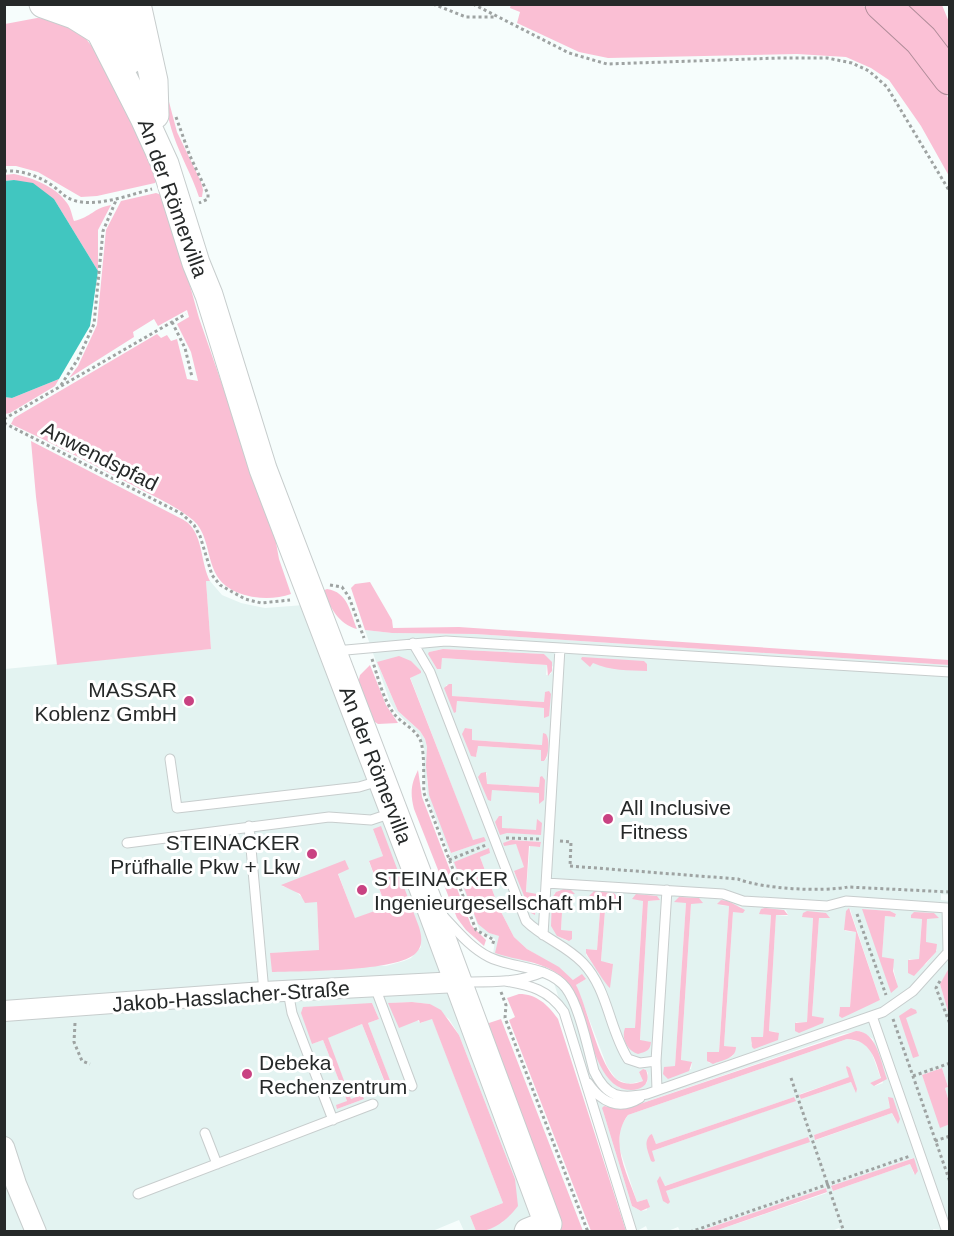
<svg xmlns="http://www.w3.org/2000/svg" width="954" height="1236" font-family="Arial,sans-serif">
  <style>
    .built { fill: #e3f3f1; fill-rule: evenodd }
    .green { fill: #fabfd4 }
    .water { fill: #41c6c0 }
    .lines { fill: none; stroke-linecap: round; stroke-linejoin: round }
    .lane-casing { stroke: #c7cdcd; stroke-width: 11 }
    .street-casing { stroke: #c7cdcd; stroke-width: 22 }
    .secondary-casing { stroke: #c7cdcd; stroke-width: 29 }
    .highway-casing { stroke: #b08c99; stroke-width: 35 }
    .path { stroke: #9ea3a2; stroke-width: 3; stroke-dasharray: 3 3; stroke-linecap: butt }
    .lane { stroke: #fff; stroke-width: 9 }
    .street { stroke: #fff; stroke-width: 20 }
    .secondary { stroke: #fff; stroke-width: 27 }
    .highway { stroke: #fbc1d6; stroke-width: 33 }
    .poi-dot { fill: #c94282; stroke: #fff; stroke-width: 2 }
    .labels { text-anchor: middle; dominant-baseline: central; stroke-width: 6; stroke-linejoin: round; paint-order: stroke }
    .street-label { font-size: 21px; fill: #262929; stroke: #fff }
    .poi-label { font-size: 21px; fill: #262929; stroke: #fff; text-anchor: start }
  </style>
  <rect width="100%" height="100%" fill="#f6fdfc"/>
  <path class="built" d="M206 581H210L222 595 241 603 265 608 304 605 532 1212 533 1231H484L503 1222 515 1179 459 1035 449 1019 430 1004 412 1002 389 1003 421 1023 432 1018 503 1203 470 1216 476 1231H464L459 1220 430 1232H5V669L211 649ZM373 829 421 947 411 958 404 961 386 966 270 953 319 951 317 902 304 899 294 890 282 886 338 873 355 919 386 907 369 862 383 856ZM372 1003 379 1019 368 1023 391 1084 401 1080 402 1082 376 1092V1090L386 1086 362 1024 327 1038 351 1099H364L337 1109 347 1101 323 1040 312 1044Z
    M365 630 392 633 475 634 949 665 950 895 941 894V900L949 901 950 968 940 984 949 1015V1102L945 1088 948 1087 942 1068 922 1075 941 1127 949 1124V1231L933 1229 934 1232H841L839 1228 829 1232 715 1231 827 1193 826 1188 700 1231H680L678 1227 668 1231H648L646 1226 637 1231H630L551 973 493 955 495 939 480 931 428 799 423 768 425 752 420 735 396 712 390 702ZM443 649 544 654 553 667 552 671 551 674 546 675 547 665 442 658 440 669H437L430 657 429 652ZM377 662 421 673 410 677 473 841H485L451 853 427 782V747L425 739 420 731 398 711ZM446 685H452L451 696 545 702V692L544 708 457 701 456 712ZM465 728 472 729V740L542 745 547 758 544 761H541V750L477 746V756ZM481 773H487L486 784 539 787 540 777 539 804V793L492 789 491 800ZM511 840 541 842 540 847 530 846 526 893 514 872 525 867 516 843ZM490 853 480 857 499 908 514 937 527 949 559 968 573 980 586 979 576 985 607 1066 616 1079 628 1084 643 1081 639 1072 643 1069 646 1070 648 1073 647 1083 620 1088 611 1081 595 1054 575 994 570 986 556 972 547 967 531 963 500 936 489 933 455 862ZM560 890 563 895 561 930 568 941 557 936 554 894ZM589 896 617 898H606L601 962 612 963 602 976 586 955 587 949 597 950 601 897ZM633 900H660L648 901 640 1041 651 1042H625V1028L635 1029 643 900ZM686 903H703H691L681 1061 692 1063 691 1069 664 1066 675 1067ZM719 905 737 906 742 907 733 912 724 1046 736 1047 733 1056 713 1063H709L707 1059V1053L719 1052 729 906ZM850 909 880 1000 839 1015 840 1007 850 1008 856 932 845 931ZM863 909 890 911 896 914 895 917 885 916 882 957 893 967 897 984 891 992ZM786 910 788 915 787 916 776 915 769 1031 777 1032 751 1044 753 1037H763L771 915 760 914ZM813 917 830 918H819L812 1017 823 1018 795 1030 796 1022 807 1023ZM912 918 938 919H927L926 943 937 950 926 964 908 973 909 959 919 960 922 918ZM860 1031 873 1039 883 1083 875 1086 870 1083 881 1079 871 1051 862 1042 847 1039 628 1115 620 1128 619 1147 637 1202 647 1199V1210L641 1211 632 1206 603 1111 610 1108H628L843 1034ZM846 1067 856 1093 851 1082 801 1099 800 1094 850 1077ZM794 1097 795 1101 652 1151V1134L656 1144ZM887 1098 896 1123 892 1113 816 1140 814 1135 891 1108ZM810 1141 666 1191 670 1202 661 1177 664 1186ZM913 1158 918 1171 914 1174 910 1164 833 1191 831 1187Z"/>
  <path class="green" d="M511 4 862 5C895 26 932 66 950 101L949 176 921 126 889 80 871 68 846 57 797 54 608 58 579 52 517 23 520 12 510 8Z
    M891 5H942L949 22V64Z
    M37 18 56 19 81 33 96 51 160 175 155 183 97 196 81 197 38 172 16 166H5V24Z
    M160 68 177 132 201 182 203 190 202 197H199C192 176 181 157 174 137 166 115 164 91 160 68Z
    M14 174C33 178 55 186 67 203 71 208 72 216 74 221 92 217 93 208 111 205L98 230V271L54 199 14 180 5 181 4 175Z
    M156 193 165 196 199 318 275 537 279 559 291 594C271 601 244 599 226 586 205 570 212 538 194 521 178 507 157 498 138 488 96 466 54 444 11 424L14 418 157 334 161 338 167 335 171 341 177 339 187 379 198 381 191 352 177 324 189 317 187 310 158 326 154 319 133 332 134 337 69 378 78 366 97 325 106 230 121 201Z
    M59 379 55 386 10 413 5 414 4 397 12 398Z
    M31 441 178 517C182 519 188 522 190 525 203 539 201 564 210 581H206L211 649 57 665 36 497Z
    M370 582 392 620 393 628 459 627 949 660V665L475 634 392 633 365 630 351 588 355 584Z
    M327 589C348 592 350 612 357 629 338 624 331 607 322 591Z
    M443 649 544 654 552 662V671L548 676 547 665 442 658 441 669H437L428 654 429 652Z
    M399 656 411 661 421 671V673L410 678 473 840 484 837 486 841 451 853 429 795 426 766 427 747 425 739 420 731 398 711 377 662Z
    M582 657 644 661 647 664V671C629 670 610 671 593 663L590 667 581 659Z
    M370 665 386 705 398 723 378 724 372 720 358 683 360 675Z
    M449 684H452V696L544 702 545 692 549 691 551 694 549 716 544 718V708L457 701 456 712 454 713 444 688Z
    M465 728 472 729V740L542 745 543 733 546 734C550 740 549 755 544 761H541V750L478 746 476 757 471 756 462 734Z
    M418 770 422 797 471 925 486 940 484 946 466 930 457 918 414 809C410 793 411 784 418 770Z
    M486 772 487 784 539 787 540 777 542 776 545 780 544 800 539 804V793L492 790 491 801 488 800 478 777 481 773Z
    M499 816H502V828L536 830 537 819 542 823 541 835 507 833 500 835 495 822Z
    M381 826 419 927C422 937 423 946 416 953 398 972 301 971 272 972L270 953 319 950 317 902 305 903 300 894 281 885 345 860 349 869 338 874 355 918 386 907 369 861 383 856 373 829Z
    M511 840 541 842 540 847 529 846 526 892 537 894 535 915 531 913 514 871 524 867 516 844 504 846 503 843Z
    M489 848 490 853 480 857 499 908 514 937 527 949 559 967 573 980 582 974 586 979 576 985C588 1008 599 1069 619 1081 627 1085 635 1084 643 1081L639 1072 643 1069 646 1070C651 1082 644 1090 631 1090 590 1090 588 1003 564 979 546 961 518 961 495 953L499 936 489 933 478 924 454 862Z
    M564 889 571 890 575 894 563 895 561 930 572 931V939L569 941 557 936 551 926 552 898 556 892Z
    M594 891 614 893 617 897V899L606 898 601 961 613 964 610 988C606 985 590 960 586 953V949L597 950 601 898 589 896Z
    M636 894 657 896 660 900 648 901 640 1040 651 1042C650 1051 647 1051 638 1054 627 1051 621 1038 625 1028H635L643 901 632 899Z
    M679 897 699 898 703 903 691 904 681 1060 692 1062 689 1071 668 1079 663 1074 664 1067 675 1066 686 903 674 902Z
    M721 900 728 901 745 910 743 913 733 912 724 1046 736 1047C736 1059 722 1060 713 1064L707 1061V1052H719L729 906 717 904Z
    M765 908 784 910 788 915H776L769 1031 779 1033 778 1040 754 1049 752 1047 751 1037H763L771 915 759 914 761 909Z
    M849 908 880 1000 842 1018 839 1016 840 1007H850L856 932 844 930 846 911Z
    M862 909 890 911 896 914 895 917 885 916 882 957 894 959 893 971 898 987 891 993Z
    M807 911 826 913 830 918H819L812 1016 824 1018 823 1023 799 1033 795 1031V1023L807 1022 813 918 802 917 803 913Z
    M914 912 934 913 939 918 927 919 926 942 937 944 936 952 914 976 908 973V960L919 959 922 919 911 918V915Z
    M949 968V1015L940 984Z
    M519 994C537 994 548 1005 558 1019L626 1231H591L509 1020 515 1017 507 998Z
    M412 1002 430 1004 441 1010 459 1035 515 1179 518 1206C508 1219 493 1232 476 1231L470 1216 503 1203 432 1019 420 1023 419 1020 399 1028 388 1003Z
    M372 1003 379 1019 368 1023 391 1083 402 1080V1082L376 1093 375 1090 386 1085 362 1024 328 1038 351 1099 362 1095 364 1099 337 1109 336 1105 347 1101 323 1040 312 1044 301 1013 303 1007Z
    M911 1008 916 1010 917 1013 906 1018 919 1056 913 1058 899 1016Z
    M501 1019 583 1231H561L513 1106 490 1037 489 1023Z
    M856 1031C877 1031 881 1063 887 1079L874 1086 870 1083 881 1078C875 1059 871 1040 847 1039L628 1115C608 1141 628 1175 637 1202L647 1199 650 1207 641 1211 632 1206 603 1111 602 1108 604 1106 617 1109 628 1108Z
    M847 1066 850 1068 857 1089 856 1093 851 1082 801 1099 799 1095 849 1077 846 1067Z
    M942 1068 948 1087 945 1088 949 1102 950 1124 940 1128 922 1075Z
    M794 1097 796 1101 652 1151 655 1161 653 1162 651 1161C648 1151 643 1143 650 1135L652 1134 656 1144Z
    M888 1097 893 1098 900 1119 898 1124 892 1113 815 1140 814 1135 890 1108Z
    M808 1137 810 1142 666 1191 670 1202 668 1204 663 1201 657 1181 660 1176 665 1186Z
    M914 1158 918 1171 915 1175 910 1164 833 1191 831 1186Z
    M826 1188 827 1192 715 1231H700Z"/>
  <path class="water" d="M14 180 33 183 54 199 98 271 90 326 59 379 12 398 4 397V181Z"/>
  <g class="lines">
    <g class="lane-casing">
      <path id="lane" d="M413 643 430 672 526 921C543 938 566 945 583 963 608 989 609 1029 628 1059L640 1063 656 1061
        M335 651 446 641 950 672
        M170 759 177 808 359 787 379 781
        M249 826 264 992
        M127 843 329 817 371 820 392 813
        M546 883 723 894 743 901 827 906 846 901 947 908 948 952
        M444 917C458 932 471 948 489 957 513 969 548 965 566 988 579 1005 588 1049 594 1071 607 1098 620 1099 647 1094L883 1012 913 991 950 950
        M543 935 560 648
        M505 981C530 985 549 990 564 1012L632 1232
        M463 982C490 982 518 983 543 972
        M375 987 412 1086
        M288 991 292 1013 333 1120
        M872 1016 947 1232
        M588 1083C601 1102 619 1111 640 1098
        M657 1090 656 1061 667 890
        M205 1133 217 1164
        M138 1194 373 1104"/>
    </g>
    <g class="street-casing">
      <path id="street" d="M4 1011 264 992 458 982
        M4 1147 16 1184 36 1232"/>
    </g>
    <g class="secondary-casing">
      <path id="secondary" d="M43 4 74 15 98 30
        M86 4 144 118 165 164 196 263 209 295 263 469 428 901 548 1224 528 1232
        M109 4 130 60
        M137 4 154 81 155 115"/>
    </g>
    <g class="highway-casing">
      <path id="highway" d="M882 4 921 40 950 78"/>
    </g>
    <path class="path" d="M433 4 466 17H496
      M473 4 569 53 607 64 779 58H827L852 63 869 71 887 87 950 192
      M176 117 190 156 208 194V199L199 203
      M4 171C22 170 39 176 53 186 60 191 64 197 73 200 96 208 129 195 152 189
      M172 322 185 348 192 377
      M61 385 78 359 94 324 103 231 117 198
      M4 419 186 314
      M4 423 182 514 194 525 200 536 212 575 220 585 245 599 261 603 290 600
      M330 585 342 587 349 597 364 638
      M372 659C378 677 383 700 395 715 403 724 417 730 421 742 425 756 423 778 424 793L476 930 494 940 492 946
      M506 838 539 839
      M560 841 571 842 570 866
      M449 860 486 845
      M570 866 738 879C763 889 822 892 848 887L950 892
      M857 914 886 995
      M940 981 936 988 950 1024
      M501 992 506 1005 505 1018 588 1232
      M893 1019 950 1182
      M75 1023 74 1042 82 1061 90 1064
      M913 1076 950 1063
      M791 1078 844 1232
      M935 1141 950 1136
      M690 1232 910 1156"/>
    <use href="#lane" class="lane"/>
    <use href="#street" class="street"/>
    <use href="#secondary" class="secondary"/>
    <use href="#highway" class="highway"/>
  </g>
  <g class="poi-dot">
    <circle cx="189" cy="701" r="6"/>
    <circle cx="608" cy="819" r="6"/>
    <circle cx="312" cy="854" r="6"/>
    <circle cx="362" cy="890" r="6"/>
    <circle cx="247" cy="1074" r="6"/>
  </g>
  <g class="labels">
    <g class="street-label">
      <text transform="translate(173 198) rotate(70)">An der Römervilla</text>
      <text transform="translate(100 456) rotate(27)">Anwendspfad</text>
      <text transform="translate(376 765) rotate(69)">An der Römervilla</text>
      <text transform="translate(231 996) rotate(-4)">Jakob-Hasslacher-Straße</text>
    </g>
    <g class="poi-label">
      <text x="177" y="689" text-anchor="end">MASSAR<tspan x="177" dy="24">Koblenz GmbH</tspan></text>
      <text x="620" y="807">All Inclusive<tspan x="620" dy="24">Fitness</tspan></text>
      <text x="300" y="842" text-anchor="end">STEINACKER<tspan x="300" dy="24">Prüfhalle Pkw + Lkw</tspan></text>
      <text x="374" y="878">STEINACKER<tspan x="374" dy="24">Ingenieurgesellschaft mbH</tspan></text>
      <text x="259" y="1062">Debeka<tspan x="259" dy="24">Rechenzentrum</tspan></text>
    </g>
  </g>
  <rect width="954" height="1236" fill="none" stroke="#262929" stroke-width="12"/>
</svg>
